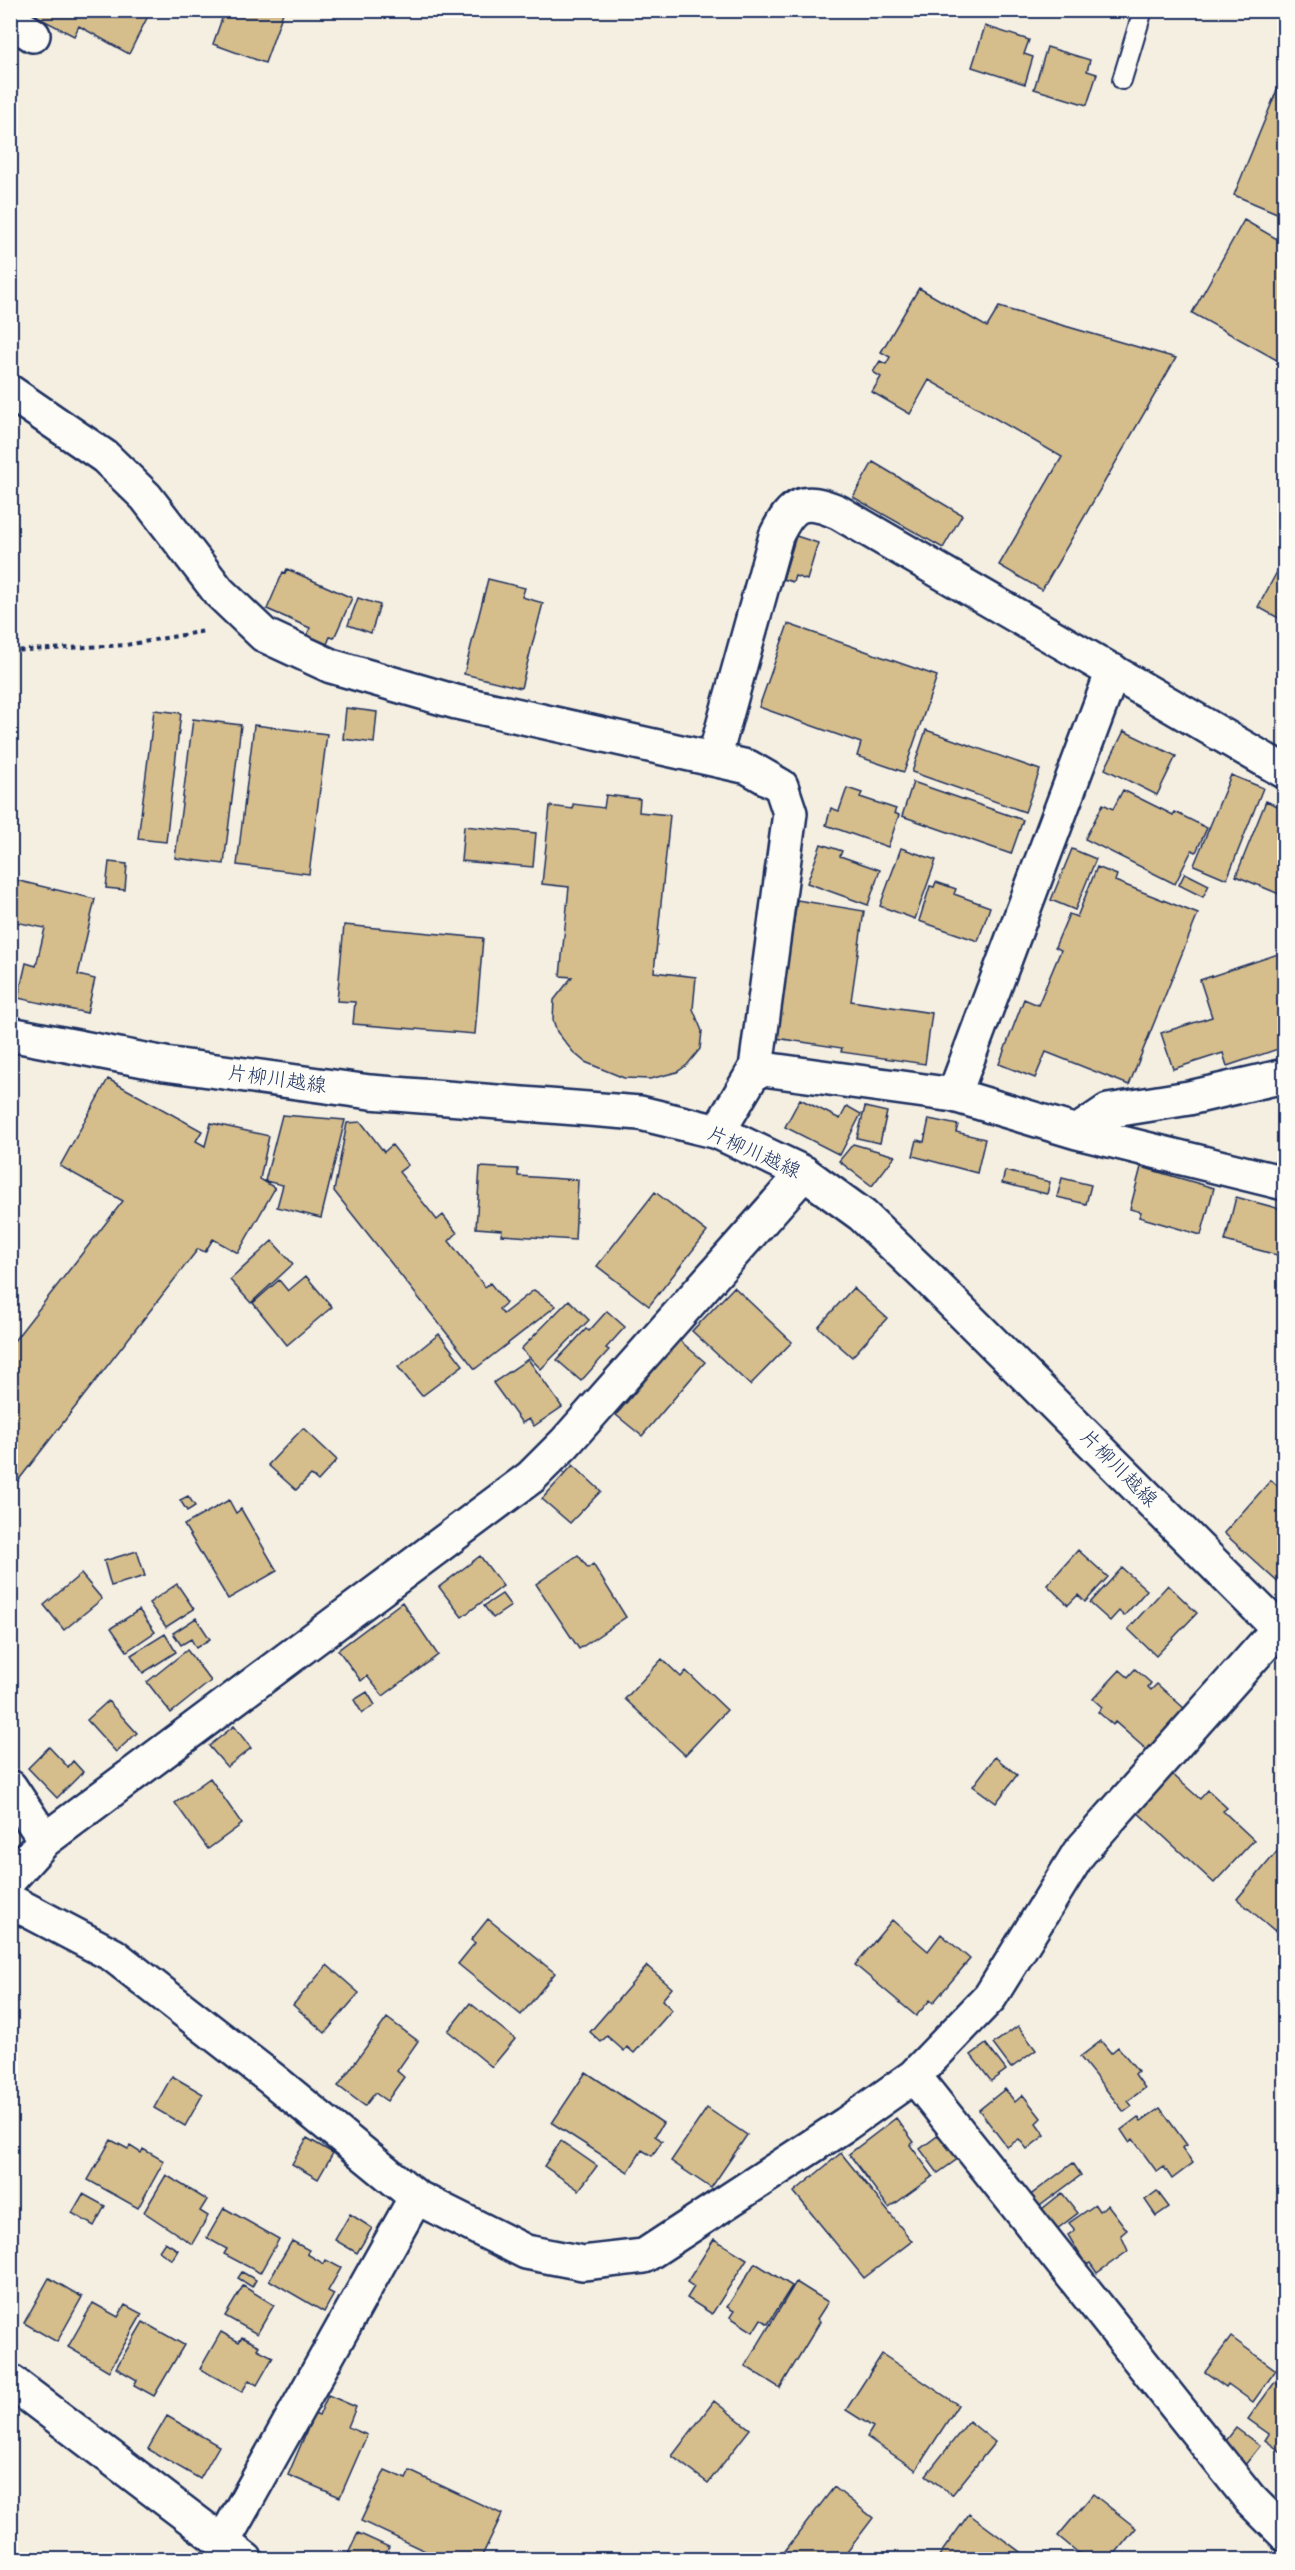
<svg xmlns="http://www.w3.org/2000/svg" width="1295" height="2570" font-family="Sriracha,'Klee One',sans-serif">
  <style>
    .building { fill: #d5bd8c; stroke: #1b2f5e; stroke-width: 1.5 }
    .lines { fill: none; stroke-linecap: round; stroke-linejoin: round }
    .service-casing { stroke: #1b2f5e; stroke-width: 22 }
    .minor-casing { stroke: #1b2f5e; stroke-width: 38 }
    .secondary-casing { stroke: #1b2f5e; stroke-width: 38 }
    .path { stroke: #1b2f5e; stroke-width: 4; stroke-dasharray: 4.5 4.5; stroke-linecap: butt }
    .service { stroke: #fdfcf7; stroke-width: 18 }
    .minor { stroke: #fdfcf7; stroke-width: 33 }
    .secondary { stroke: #fdfcf7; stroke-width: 33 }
    .labels { text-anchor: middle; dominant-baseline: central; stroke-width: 6; stroke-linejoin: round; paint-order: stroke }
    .street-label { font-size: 20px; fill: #1b2f5e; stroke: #fdfcf7 }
  </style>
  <rect width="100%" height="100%" fill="#f5efe2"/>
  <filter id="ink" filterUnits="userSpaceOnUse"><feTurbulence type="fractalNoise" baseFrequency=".0167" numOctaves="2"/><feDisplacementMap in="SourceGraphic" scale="12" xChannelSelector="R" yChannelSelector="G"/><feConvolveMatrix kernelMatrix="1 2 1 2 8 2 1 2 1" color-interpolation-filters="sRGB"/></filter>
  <g filter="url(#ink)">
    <path class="building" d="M31 10H151L129 54 79 26 74 36 41 19Z
      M225 10H284L265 63 213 44Z
      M985 26 1029 40 1024 54 1033 57 1025 84 972 67Z
      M1047 47 1090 60 1087 71 1097 74 1087 105 1034 89Z
      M1284 73V216L1234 195Z
      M1244 220 1284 243V364L1192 313Z
      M919 288 987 327 999 307 1176 358 1042 590 999 565 1062 457 929 380 910 414 872 392 881 377 873 372 880 361 886 364 890 357 881 352Z
      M873 462 962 515 943 548 853 497Z
      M796 536 818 543 807 580 795 576 793 582 783 579Z
      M1284 559V621L1258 607Z
      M287 569 352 598 334 638 330 637 327 644 307 635 310 628 267 609 283 572 285 573Z
      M488 579 525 588 522 597 543 603 521 688 464 674Z
      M358 598 380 605 371 633 348 625Z
      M788 624 937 676 904 772 857 756 861 743 759 707Z
      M346 708 377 712 374 743 343 739Z
      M154 710 181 713 166 842 138 839Z
      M193 719 241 725 224 864 175 858Z
      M254 725 327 734 309 874 237 865Z
      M926 730 1040 770 1025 812 912 772Z
      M1124 731 1176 756 1157 795 1105 769Z
      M1231 775 1263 788 1227 879 1194 865Z
      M913 782 1023 820 1011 854 902 816Z
      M847 788 862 793 860 797 896 809 894 813 899 815 888 847 826 825 831 808 839 811Z
      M1123 790 1173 815 1175 812 1207 828 1196 852 1192 850 1175 884 1085 839 1103 804 1113 809Z
      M606 795 640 799 639 812 670 815 654 972 696 977 693 1009 702 1031 700 1049 687 1065 677 1072 650 1079 624 1078 585 1062 573 1052 557 1032 553 1020 554 1000 572 977 560 976 569 887 542 884 550 806 573 809V804L604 808Z
      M1266 801 1284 809V896L1236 876Z
      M464 826 536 833 533 867 461 861Z
      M821 844 842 851 840 856 880 870 868 905 807 883Z
      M901 848 936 860 915 919 880 906Z
      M1072 849 1096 859 1075 910 1051 900Z
      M109 862 127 864 125 890 106 888Z
      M1097 867 1117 875 1115 881 1198 914 1129 1085 1046 1052 1035 1078 999 1064 1024 999 1038 1005 1061 950 1055 947 1069 914 1077 917Z
      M1185 873 1209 885 1203 897 1179 885Z
      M15 880 95 899 78 975 95 979 87 1013 18 998 26 963 36 966 45 928 10 921V902Z
      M936 882 956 889 954 894 990 907 978 941 919 921 930 886 934 887Z
      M797 900 864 911 851 1001 932 1013 925 1064 841 1052 842 1048 776 1038Z
      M344 925 483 938 475 1034 353 1024 355 1002 337 1001Z
      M1284 952V1047L1227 1066 1223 1053 1173 1069 1161 1033 1212 1017 1200 980Z
      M108 1079 202 1131 196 1141 205 1146 211 1123 269 1136 260 1179 275 1188 238 1253 213 1239 205 1252 198 1249 10 1491V1346L123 1201 60 1166Z
      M800 1099 840 1119 847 1106 861 1114 840 1155 785 1127Z
      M865 1107 887 1112 880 1143 857 1138Z
      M282 1115 345 1120 321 1218 277 1207 283 1185 265 1181Z
      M929 1119 958 1125 956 1132 985 1139 977 1173 913 1156 917 1140 924 1142Z
      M361 1122 384 1152 392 1145 408 1165 399 1172 437 1220 443 1215 457 1233 449 1241 485 1287 490 1283 506 1303 499 1309 503 1314 534 1290 556 1306 475 1369 334 1191 347 1123Z
      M853 1144 895 1156 872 1186 839 1161Z
      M480 1167 518 1169V1176L578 1180 575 1240 501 1235 502 1230 476 1228Z
      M1141 1167 1214 1188 1201 1235 1139 1217 1141 1212 1130 1209Z
      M1005 1171 1050 1182 1047 1194 1002 1183Z
      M1062 1178 1091 1185 1086 1204 1057 1197Z
      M655 1192 707 1232 649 1306 597 1266Z
      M1236 1197 1284 1210V1257L1225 1241Z
      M272 1241 293 1264 251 1303 230 1280Z
      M306 1276 332 1307 287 1345 253 1303 279 1280 288 1291Z
      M734 1287 792 1342 750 1385 692 1331Z
      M853 1288 887 1318 852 1357 818 1327Z
      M569 1300 589 1320 541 1369 521 1349Z
      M607 1311 625 1327 606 1348 609 1350 581 1381 557 1360 586 1329 589 1331Z
      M439 1334 463 1365 422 1396 398 1367Z
      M679 1340 705 1362 642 1436 616 1415Z
      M528 1359 562 1407 534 1426 529 1419 522 1423 493 1383Z
      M303 1428 337 1460 318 1481 311 1475 296 1490 268 1465Z
      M573 1465 601 1491 570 1523 542 1499Z
      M1271 1480 1284 1492V1588L1224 1533Z
      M188 1496 195 1506 187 1511 180 1500Z
      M229 1500 236 1513 241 1509 277 1571 228 1599 184 1525Z
      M1078 1550 1108 1577 1085 1602 1078 1595 1068 1605 1047 1585Z
      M137 1551 145 1576 111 1586 104 1561Z
      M578 1555 588 1568 593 1564 626 1617 579 1649 536 1584Z
      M480 1556 503 1586 462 1617 439 1587Z
      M1122 1568 1147 1590 1124 1616 1119 1611 1110 1621 1090 1603Z
      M81 1574 102 1599 64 1630 44 1605Z
      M177 1584 194 1609 166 1627 149 1603Z
      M1168 1585 1197 1613 1156 1656 1128 1629Z
      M502 1594 511 1606 493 1618 484 1606Z
      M402 1602 438 1655 383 1696 367 1676 361 1681 338 1650Z
      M139 1610 155 1632 127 1651 111 1628Z
      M196 1618 210 1639 196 1648 191 1639 181 1645 173 1633Z
      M165 1634 176 1652 143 1673 131 1655Z
      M187 1650 211 1681 171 1713 147 1682Z
      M662 1659 681 1677 686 1671 727 1710 685 1755 625 1699Z
      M1135 1669 1151 1683 1148 1687 1151 1690 1157 1684 1185 1709 1148 1751 1115 1722 1113 1725 1098 1712 1102 1707 1093 1699 1120 1670 1128 1677Z
      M367 1692 375 1705 362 1713 354 1700Z
      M108 1701 137 1733 116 1752 87 1720Z
      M234 1726 251 1748 227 1767 209 1746Z
      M49 1747 68 1767 73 1761 83 1772 57 1798 28 1768Z
      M995 1757 1017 1775 996 1803 973 1786Z
      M1171 1773 1200 1799 1208 1790 1227 1808 1223 1811 1254 1840 1214 1883 1135 1810Z
      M210 1778 242 1824 208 1849 175 1803Z
      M1280 1848 1284 1852V1927L1281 1924 1275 1931 1237 1899Z
      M488 1919 555 1973 521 2015 458 1964 475 1943 471 1940Z
      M892 1920 928 1951 941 1934 970 1959 933 2003 930 2000 916 2016 855 1965Z
      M327 1965 359 1993 325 2033 293 2005Z
      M647 1966 672 1988 662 2000 672 2010 634 2053 627 2047 624 2051 607 2036 601 2042 590 2032Z
      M470 2003 515 2039 492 2067 448 2031Z
      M387 2018 418 2041 397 2071 404 2077 387 2101 375 2093 365 2106 338 2086Z
      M1018 2026 1036 2050 1011 2068 993 2044Z
      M1101 2041 1111 2053 1118 2047 1138 2071 1135 2074 1145 2088 1128 2101 1132 2106 1124 2112 1080 2057Z
      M986 2044 1006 2070 991 2081 971 2055Z
      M586 2072 663 2123 655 2136 662 2141 652 2156 642 2150 628 2172 552 2123Z
      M172 2076 203 2094 185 2126 154 2108Z
      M1005 2089 1015 2102 1023 2095 1041 2118 1036 2123 1045 2135 1027 2149 1019 2139 1007 2147 979 2110Z
      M707 2108 747 2135 711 2188 671 2161Z
      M1160 2108 1187 2145 1182 2148 1193 2163 1172 2179 1164 2167 1157 2172 1133 2139 1129 2142 1121 2130 1138 2117 1141 2121Z
      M896 2118 914 2142 910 2145 933 2176 889 2208 849 2154Z
      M940 2134 959 2158 938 2173 920 2149Z
      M307 2138 333 2153 318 2179 292 2164Z
      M111 2140 128 2149 130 2146 141 2153 143 2149 164 2161 138 2208 88 2180Z
      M561 2141 597 2166 579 2190 544 2166Z
      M841 2153 912 2241 864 2278 794 2192Z
      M1073 2163 1081 2175 1037 2208 1028 2197Z
      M166 2175 207 2200 200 2211 208 2216 192 2244 144 2212Z
      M1157 2191 1169 2207 1156 2216 1145 2200Z
      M1062 2193 1078 2213 1057 2229 1042 2209Z
      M83 2194 105 2206 94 2226 72 2213Z
      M1095 2205 1099 2211 1108 2205 1127 2230 1121 2235 1128 2251 1097 2273 1090 2263 1086 2265 1068 2235 1075 2230 1069 2223Z
      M224 2208 279 2239 260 2273 224 2254 227 2249 207 2238Z
      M350 2214 372 2228 357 2253 335 2240Z
      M714 2239 747 2259 712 2314 687 2298 694 2287 687 2282Z
      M292 2241 309 2250 307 2254 324 2264 326 2260 341 2268 328 2291 334 2294 324 2312 269 2280Z
      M165 2242 178 2250 172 2260 159 2251Z
      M755 2263 792 2286 768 2324 761 2319 753 2332 730 2317 734 2311 727 2307Z
      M242 2272 256 2280 252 2287 238 2278Z
      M49 2278 82 2297 57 2342 24 2323Z
      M796 2282 828 2302 817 2319 820 2322 780 2388 745 2366Z
      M243 2286 274 2305 257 2334 225 2316Z
      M93 2303 118 2317 125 2305 142 2314 109 2371 68 2347Z
      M143 2322 184 2345 154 2396 134 2385 137 2380 116 2368Z
      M221 2332 239 2342 242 2337 259 2346 257 2349 273 2357 257 2385 249 2380 242 2392 200 2369Z
      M1231 2337 1276 2370 1253 2402 1228 2384 1226 2387 1205 2372Z
      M882 2354 958 2405 916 2470 867 2437 873 2427 846 2410Z
      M1275 2382 1281 2386 1284 2383V2454L1265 2440 1269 2434 1248 2419Z
      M328 2395 356 2407 348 2427 367 2435 340 2497 288 2475 314 2414 319 2416Z
      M714 2401 750 2429 708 2483 672 2456Z
      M167 2416 219 2446 200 2479 148 2449Z
      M969 2421 995 2442 952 2495 926 2475Z
      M1236 2428 1260 2446 1245 2465 1221 2447Z
      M385 2470 406 2479 410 2471 502 2514 480 2560H444L361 2521Z
      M834 2487 873 2518 841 2560H778Z
      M1093 2494 1136 2528 1110 2560H1087L1058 2536Z
      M969 2514 1031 2560H936Z
      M358 2533 389 2547 383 2560 346 2558Z"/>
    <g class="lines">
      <g class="service-casing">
        <path id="service" d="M1122 80 1143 10"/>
      </g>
      <g class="minor-casing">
        <path id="minor" d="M10 20 33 35
          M10 392 105 457 146 497 219 592 264 635 331 666 456 702 748 767 781 786 790 813 756 1068 718 1132
          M714 759 776 536C792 503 803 497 838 512L1284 771
          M756 1068 954 1095 1077 1132 1284 1183
          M954 1095 1113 671
          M1077 1132 1108 1111 1189 1098 1284 1076
          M10 1787 45 1840
          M10 1879 45 1840 531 1477 565 1443 804 1173
          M10 1901 113 1955 272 2079 416 2197 526 2252 583 2263 644 2256 846 2124 914 2076 990 1997 1079 1853 1279 1628
          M914 2076 1250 2499 1284 2533
          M10 2381 246 2560
          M223 2542 416 2197"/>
      </g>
      <g class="secondary-casing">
        <path id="secondary" d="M10 1034 165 1064 370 1092 640 1113 718 1132 804 1173 862 1215 927 1277 1284 1634"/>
      </g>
      <path class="path" d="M10 651 126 645 205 631"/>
      <use href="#service" class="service"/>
      <use href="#minor" class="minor"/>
      <use href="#secondary" class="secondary"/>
    </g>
  </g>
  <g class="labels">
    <g class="street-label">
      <text transform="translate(277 1079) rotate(8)">片柳川越線</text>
      <text transform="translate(754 1152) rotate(24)">片柳川越線</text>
      <text transform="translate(1119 1468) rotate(45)">片柳川越線</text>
    </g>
  </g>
  <rect width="1295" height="2570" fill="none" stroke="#fdfcf7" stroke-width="36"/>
  <rect x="18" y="18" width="1259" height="2534" fill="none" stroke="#1b2f5e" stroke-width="2" filter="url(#ink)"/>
</svg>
